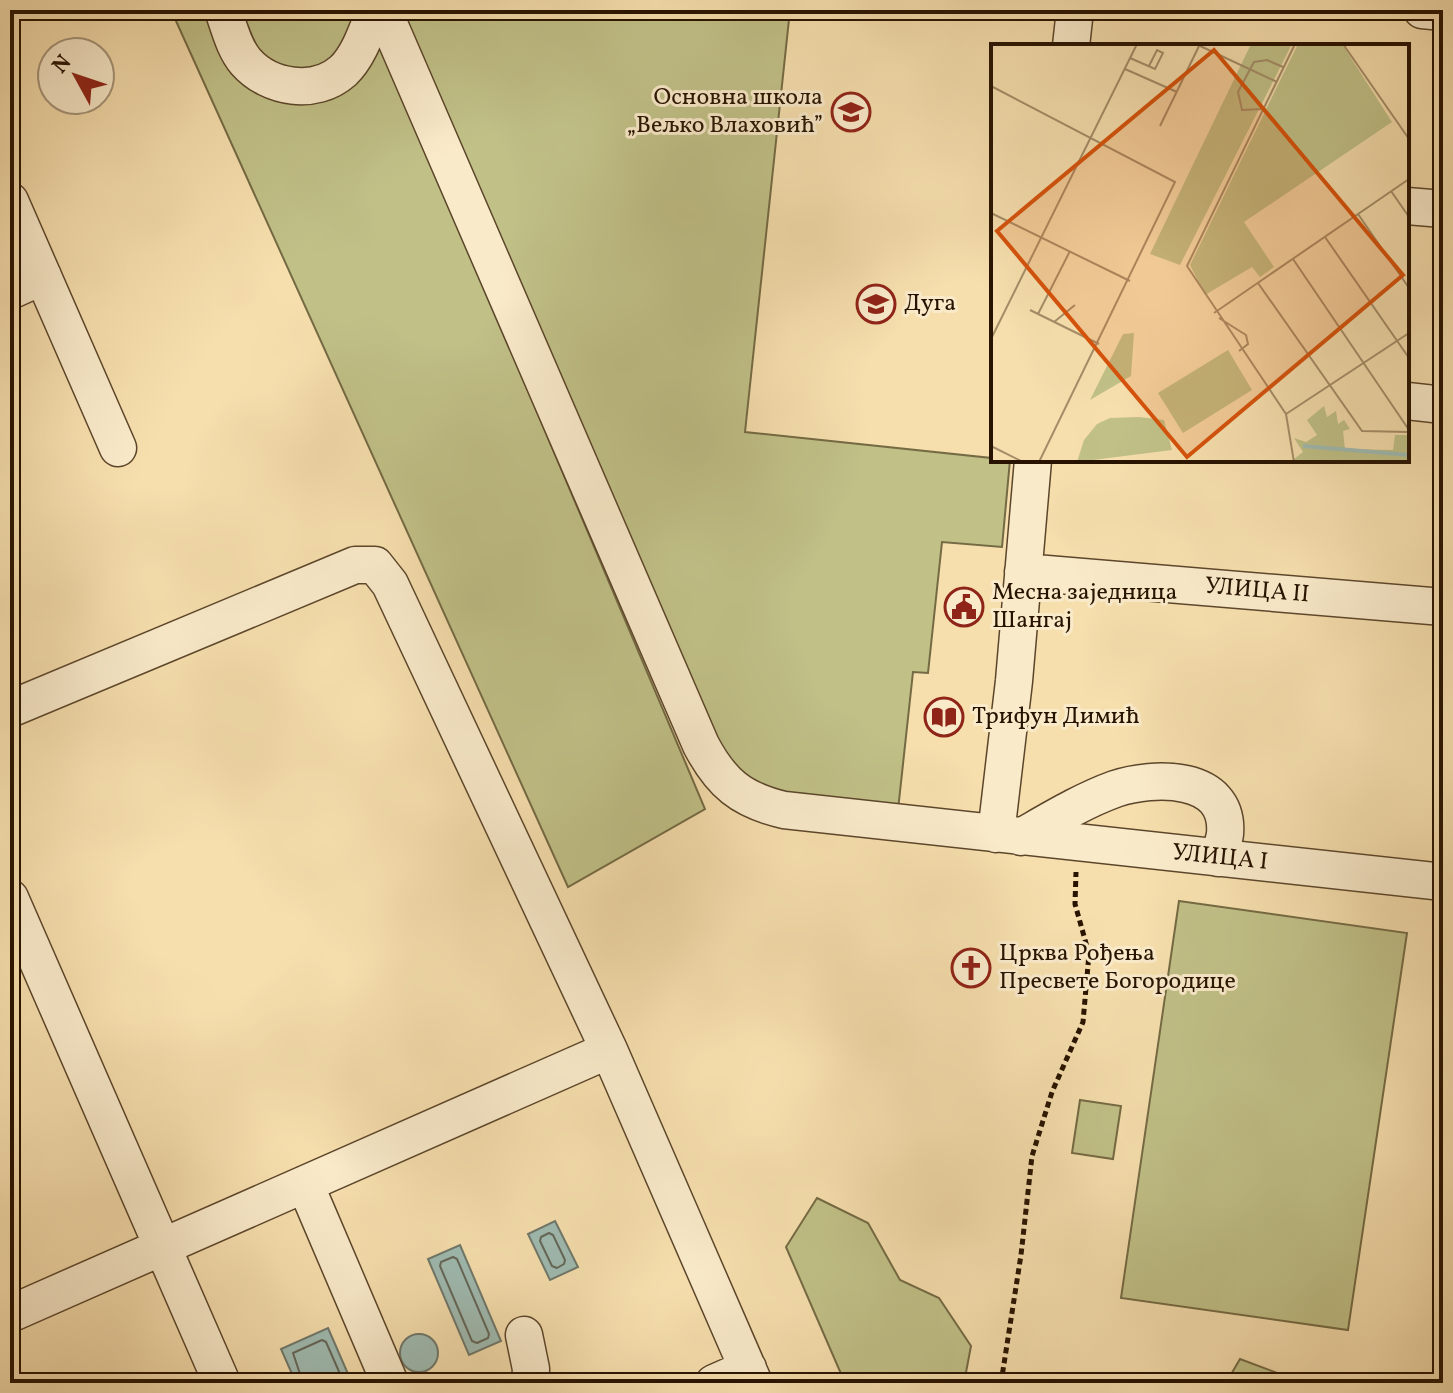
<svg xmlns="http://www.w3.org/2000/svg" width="1453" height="1393" font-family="Vollkorn,serif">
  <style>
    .green { fill: #c0c087; stroke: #746a44; stroke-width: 2 }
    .water { fill: #9fbbb2; stroke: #6f786b; stroke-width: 2 }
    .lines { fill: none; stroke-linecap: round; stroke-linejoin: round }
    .shore { stroke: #646759; stroke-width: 2 }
    .minor-casing { stroke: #5c462b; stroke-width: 39 }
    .path { stroke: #281300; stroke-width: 5; stroke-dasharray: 6 4; stroke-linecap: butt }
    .minor { stroke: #f9eaca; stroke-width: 36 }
    .labels { text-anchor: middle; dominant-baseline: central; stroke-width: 6; stroke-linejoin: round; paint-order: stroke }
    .poi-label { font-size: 24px; fill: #281300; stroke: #f9eaca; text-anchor: start }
    .street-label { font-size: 24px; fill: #281300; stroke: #f9eaca }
    .inset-river { fill: none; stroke: #9fbbb2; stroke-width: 4 }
    .inset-road { fill: none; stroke: #a48d68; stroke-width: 2 }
    .view { fill: #d5520b; fill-opacity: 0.15; stroke: #d5520b; stroke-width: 4 }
    .inset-edge { fill: none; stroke: #281300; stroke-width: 4 }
  </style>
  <rect width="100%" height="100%" fill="#f6dead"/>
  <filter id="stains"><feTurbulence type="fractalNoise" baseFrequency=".0025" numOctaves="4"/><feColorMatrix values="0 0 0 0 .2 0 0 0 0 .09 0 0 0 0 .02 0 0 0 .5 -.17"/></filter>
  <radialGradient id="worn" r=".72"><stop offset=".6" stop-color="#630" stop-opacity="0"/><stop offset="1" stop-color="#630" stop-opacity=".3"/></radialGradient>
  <path class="green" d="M171 10H367L705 809 568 887Z
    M396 10H790L745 432 1010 460 1002 547 942 542 928 673 913 672 898 810 778 797 749 780 721 750Z
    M1179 901 1407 933 1348 1330 1121 1298Z
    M1080 1100 1121 1106 1113 1159 1072 1153Z
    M817 1198 868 1223 900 1280 939 1298 971 1346 964 1383H845L786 1247Z
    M1240 1359 1304 1383H1226Z"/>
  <path class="water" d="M555 1221 578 1267 550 1280 528 1234Z
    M460 1245 501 1341 469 1355 428 1259Z
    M328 1328 352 1383H296L281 1349Z
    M400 1353a19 19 0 1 1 38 0a19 19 0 1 1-38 0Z"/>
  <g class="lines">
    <path class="shore" d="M549 1233 553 1235 565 1260 564 1264 557 1268 552 1266 540 1241 541 1237Z
      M453 1257 457 1259 489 1334 488 1338 477 1343 472 1341 440 1266 441 1262Z
      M303 1383 293 1353 322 1340 326 1342 344 1383"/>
    <g class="minor-casing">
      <path id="minor" d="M223 10C229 27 234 48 246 62 269 88 315 96 343 71 359 56 367 30 375 10
        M383 10 701 745C721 783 741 800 784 810L1443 882
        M1422 10 1443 12
        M1071 46 1075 10
        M10 201 118 448
        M1407 206 1443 209
        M10 291 43 276
        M1407 401 1443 405
        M1023 572 1443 607
        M10 709 355 565H375L390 584 609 1050 754 1383
        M996 834 1014 681 1033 460
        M1021 837C1051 820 1082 801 1115 789 1153 776 1230 774 1225 834 1224 842 1220 851 1218 858
        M10 898 222 1383
        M305 1184 390 1383
        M10 1314 609 1050
        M524 1335 531 1369 530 1383
        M714 1383 748 1368"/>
    </g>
    <path class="path" d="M1001 1383 1021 1255 1032 1156 1052 1092 1083 1022 1089 954 1075 904 1076 872"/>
    <use href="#minor" class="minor"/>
  </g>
  <defs>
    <g id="school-ring" transform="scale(2)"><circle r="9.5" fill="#f9eaca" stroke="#8f2418" stroke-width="1.5"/><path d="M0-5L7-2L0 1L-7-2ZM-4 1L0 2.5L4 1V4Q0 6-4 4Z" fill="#8f2418"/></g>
    <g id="civic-ring" transform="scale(2)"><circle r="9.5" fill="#f9eaca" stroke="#8f2418" stroke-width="1.5"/><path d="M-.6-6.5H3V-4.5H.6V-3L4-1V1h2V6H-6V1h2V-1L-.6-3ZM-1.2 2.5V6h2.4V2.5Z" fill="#8f2418"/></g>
    <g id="library-ring" transform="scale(2)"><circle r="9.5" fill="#f9eaca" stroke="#8f2418" stroke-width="1.5"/><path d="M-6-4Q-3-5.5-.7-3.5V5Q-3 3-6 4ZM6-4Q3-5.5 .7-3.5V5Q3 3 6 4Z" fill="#8f2418"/></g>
    <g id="church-ring" transform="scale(2)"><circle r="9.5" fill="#f9eaca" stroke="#8f2418" stroke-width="1.5"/><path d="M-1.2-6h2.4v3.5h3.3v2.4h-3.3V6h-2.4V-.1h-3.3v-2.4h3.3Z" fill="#8f2418"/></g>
  </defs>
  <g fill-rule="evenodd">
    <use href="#school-ring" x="851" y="112"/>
    <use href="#school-ring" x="876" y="304"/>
    <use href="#civic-ring" x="964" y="607"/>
    <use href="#library-ring" x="944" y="717"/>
    <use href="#church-ring" x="971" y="968"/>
  </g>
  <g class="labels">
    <g class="poi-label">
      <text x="823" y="98" text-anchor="end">Основна школа<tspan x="823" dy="28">„Вељко Влаховић”</tspan></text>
      <text x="904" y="304">Дуга</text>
      <text x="992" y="593">Месна заједница<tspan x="992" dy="28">Шангај</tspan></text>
      <text x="972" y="717">Трифун Димић</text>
      <text x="999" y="954">Црква Рођења<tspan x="999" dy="28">Пресвете Богородице</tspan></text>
    </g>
    <g class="street-label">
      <text transform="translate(1257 591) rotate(5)">УЛИЦА II</text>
      <text transform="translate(1220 858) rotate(6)">УЛИЦА I</text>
    </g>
  </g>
  <g transform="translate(991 44)">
    <rect width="418" height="418" fill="#f6dead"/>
    <path d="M260 0H301L189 221 159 210ZM307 0H351L401 78 253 178 283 223 269 233 261 223 214 251 199 221ZM143 289 140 332 99 356 132 290ZM237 306 261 346 192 389 167 349ZM333 362 336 373 345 367 347 380 353 376 359 385 352 387 354 405 402 406 404 391H418V418H299L312 408 303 394 315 398 326 391 316 376ZM148 373 173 376 181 406 86 418 93 396 106 380 119 374Z" fill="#c0c087"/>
    <path class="inset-river" d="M312 402 418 411"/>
    <path class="inset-road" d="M352 0 418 95M207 1 286 38M139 14 164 25 172 9 166 6 158 22M134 25 186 48M0 42 184 138 48 418M272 65 251 66 247 48 263 18 276 16 292 23M169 82 209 0M400 147 418 173M0 169 139 237M367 170 418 244M334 193 418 314M302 215 418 386M267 239 371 387 418 388M39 266 108 300M223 269 418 135M47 270 79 207M228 274 255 291 257 300 248 307M63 278 84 261M0 295 146 0M295 370 196 222 304 0M295 370 418 289M295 370 303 418M0 402 32 418"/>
    <path class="view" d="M223 6 412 231 196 413 6 187Z"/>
    <rect width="418" height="418" class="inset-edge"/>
  </g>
  <rect width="1453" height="1393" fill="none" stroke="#f6dead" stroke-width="40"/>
  <rect x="12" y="12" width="1429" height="1369" fill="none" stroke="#281300" stroke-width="4"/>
  <rect x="20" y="20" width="1413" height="1353" fill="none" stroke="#281300" stroke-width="2"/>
  <g transform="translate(76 76) rotate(310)"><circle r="38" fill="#f9eaca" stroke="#a59479" stroke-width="2"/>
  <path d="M0-6L14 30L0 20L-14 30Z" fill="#8f2418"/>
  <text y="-12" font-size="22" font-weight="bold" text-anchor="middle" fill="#281300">N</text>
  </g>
  <rect width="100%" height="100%" filter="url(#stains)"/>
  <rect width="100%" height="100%" fill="url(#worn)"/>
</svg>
